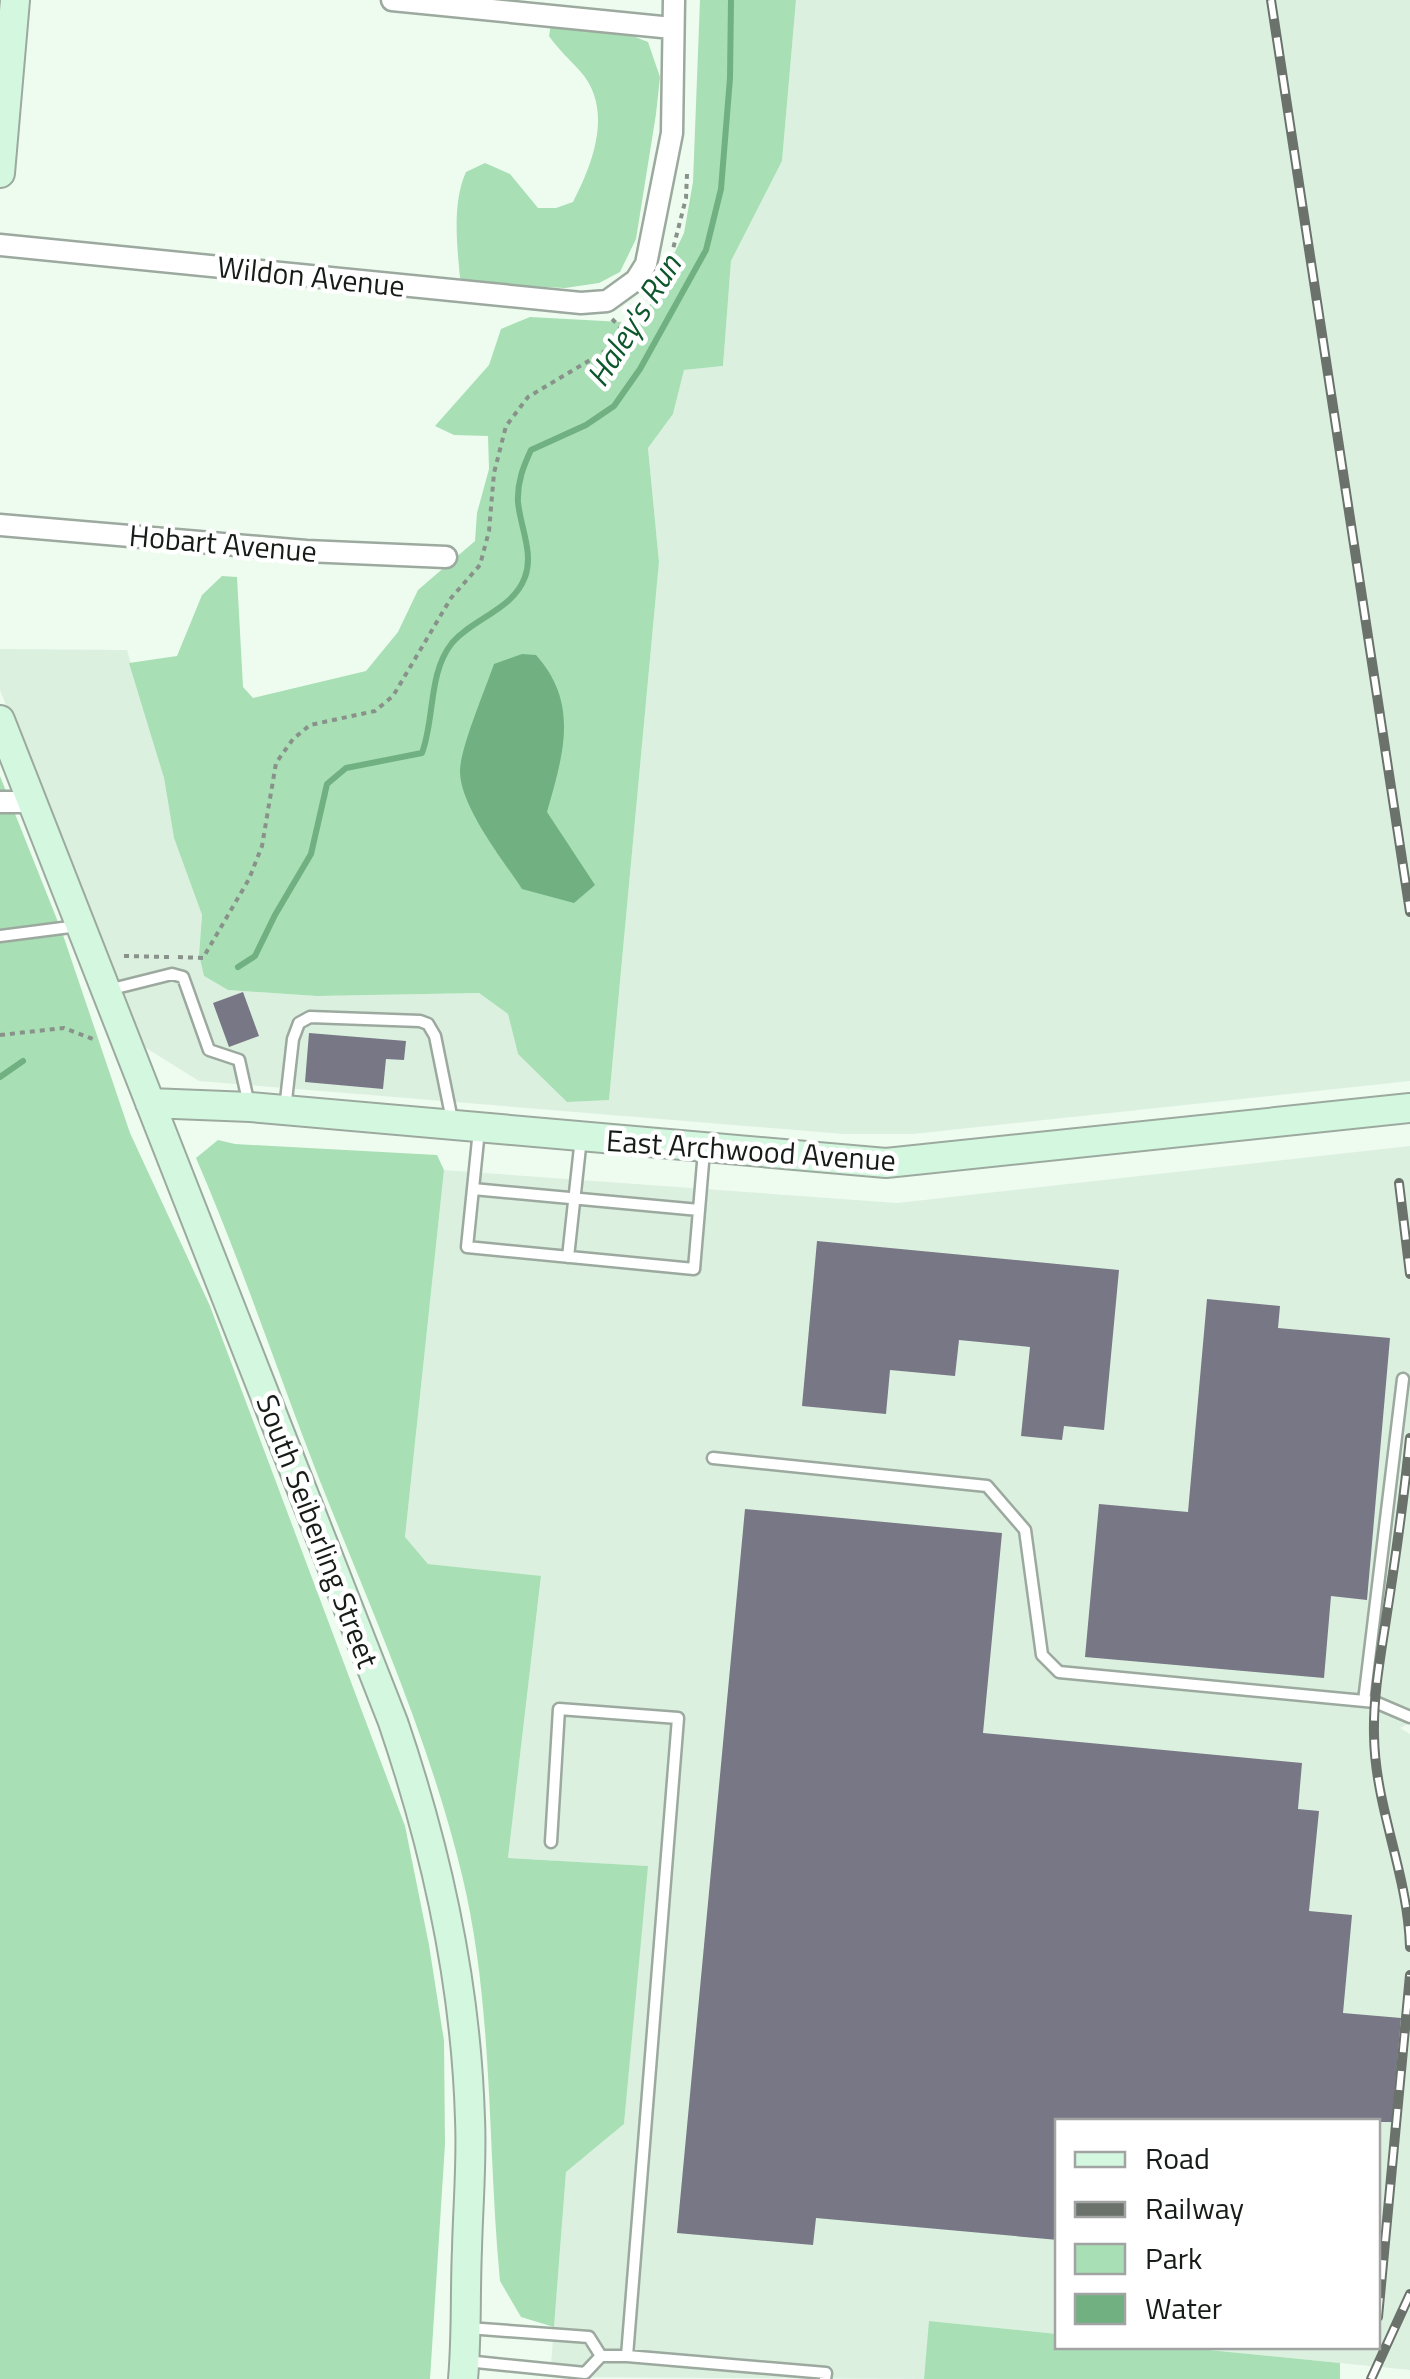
<svg xmlns="http://www.w3.org/2000/svg" width="1410" height="2379" font-family="'Titillium Web',sans-serif">
  <style>
    .built { fill: #dcf0e0 }
    .green { fill: #a8dfb5 }
    .water { fill: #70b081 }
    .lines { fill: none; stroke-linecap: round; stroke-linejoin: round }
    .stream { stroke: #70b081; stroke-width: 6 }
    .building { fill: #787785 }
    .service-casing { stroke: #9ca99f; stroke-width: 15 }
    .minor-casing { stroke: #9ca99f; stroke-width: 25 }
    .secondary-casing { stroke: #9ca99f; stroke-width: 32 }
    .path { stroke: #89928a; stroke-width: 4; stroke-dasharray: 5 5; stroke-linecap: butt }
    .service { stroke: #fff; stroke-width: 10 }
    .minor { stroke: #fff; stroke-width: 20 }
    .secondary { stroke: #d4f8df; stroke-width: 28 }
    .rail-casing { stroke: #6a726b; stroke-width: 10 }
    .rail { stroke: #fff; stroke-width: 6; stroke-dasharray: 19; stroke-linecap: butt }
    .labels { text-anchor: middle; dominant-baseline: central; stroke-width: 9; stroke-linejoin: round; paint-order: stroke }
    .street-label { font-size: 30px; fill: #171c18; stroke: #fff }
    .water-label { font-size: 32px; font-style: italic; fill: #0d572c; stroke: #fff }
  </style>
  <rect width="100%" height="100%" fill="#eefcf0"/>
  <path class="built" d="M796 0H1410V1081L913 1134H844L199 1081 138 1043 0 690V649L127 650 164 778 174 838 202 915 199 955 204 976 228 990 317 996 479 993 508 1014 518 1054 609 1100 659 562 648 448 673 414 684 370 723 366 731 261 782 161Z
    M1410 1146V1723L1400 1728 1410 1734V2370L1179 2347 1378 2346V2122H1058L1057 2334 930 2321 924 2379 550 2377 566 2172 624 2124 647 1866 508 1858 541 1577 428 1564 405 1537 444 1170 897 1203Z"/>
  <path class="green" d="M700 0H796L782 161 731 261 723 366 684 370 673 414 648 448 659 562 609 1100 567 1102 518 1054 508 1014 479 993 317 996 228 990 204 976 199 955 202 915 174 838 164 778 129 663 177 656 202 595 222 576 237 577 243 687 253 698 366 671 398 632 418 590 475 541 477 513 489 469 488 436 454 435 435 426 489 365 501 329 530 317 641 323 684 233 693 182Z
    M551 24 620 31 648 42 660 77 656 114 636 239 620 272 599 283 565 288 471 283 460 278C457 244 452 203 466 172L485 163 510 174 538 208H556L573 202C593 163 614 109 580 71 569 59 558 49 549 36Z
    M0 776 62 932 130 1133 210 1306 405 1826 429 1945 444 2041 445 2144 430 2379H0Z
    M218 1140 235 1144 437 1155 444 1170 405 1537 428 1564 541 1576 508 1858 648 1866 624 2124 566 2172 554 2327 521 2317 500 2281C487 2145 494 2008 462 1875 429 1738 370 1607 318 1476 277 1370 241 1262 196 1158Z
    M929 2321 1057 2334 1058 2346 1179 2347 1340 2363V2379H924Z"/>
  <path class="water" d="M522 654 536 655C580 704 563 755 547 812L595 885 574 903 522 889C503 860 459 805 460 770 461 746 485 690 494 664Z"/>
  <g class="lines">
    <path class="stream" d="M238 967 255 956 275 915 311 854 327 784 346 768 422 753C435 718 428 673 452 643 473 618 513 610 525 577 534 553 520 526 518 502 517 483 523 467 531 450L586 425 614 406 640 369 706 250 721 189 730 78 731 0
      M0 1077 23 1061"/>
  </g>
  <path class="building" d="M243 992 259 1036 229 1047 213 1003Z
    M309 1033 406 1041 404 1060 386 1059 383 1089 305 1082Z
    M817 1241 1119 1270 1104 1430 1064 1426 1062 1440 1021 1436 1030 1347 959 1340 955 1376 890 1370 886 1414 802 1406Z
    M1207 1299 1280 1306 1278 1328 1390 1338 1367 1600 1331 1596 1324 1678 1085 1657 1099 1504 1188 1512Z
    M745 1509 1002 1533 983 1733 1302 1763 1298 1809 1319 1811 1309 1911 1352 1915 1343 2013 1401 2018 1392 2122H1058V2240L816 2218 813 2245 677 2233Z"/>
  <g class="lines">
    <g class="service-casing">
      <path id="service" d="M0 936 78 926
        M108 990 172 974 183 977 209 1050 239 1060 249 1105
        M285 1109 293 1039 299 1023 310 1017 420 1021 428 1024 435 1036 452 1120
        M479 1130 467 1247 694 1269 704 1151
        M473 1189 699 1210
        M568 1257 581 1138
        M713 1458 987 1486 1025 1530 1042 1655 1059 1672 1375 1702 1410 1717
        M1364 1701 1403 1379
        M551 1842 559 1709 678 1718 627 2356H601
        M627 2356 826 2373 825 2379
        M466 2361 585 2373 601 2356 589 2337 468 2328"/>
    </g>
    <g class="minor-casing">
      <path id="minor" d="M392 0 672 28
        M0 245 581 303 607 301 636 280 646 264 672 133 674 0
        M0 525 306 551 446 557
        M0 802H32"/>
    </g>
    <g class="secondary-casing">
      <path id="secondary" d="M0 173 15 0
        M0 720 393 1722C437 1851 466 1982 470 2119 472 2162 468 2205 467 2249 465 2293 467 2335 463 2379
        M150 1103 250 1107 886 1163 1410 1108"/>
    </g>
    <path class="path" d="M671 257 686 198 687 174
      M612 319 626 333
      M124 956 169 957
      M178 957 203 958 249 879 262 846 276 763 293 739 310 725 375 711 393 696 451 598 480 565 489 531 494 473 506 426 528 397 617 344 654 293
      M0 1035 64 1028 93 1039"/>
    <use href="#service" class="service"/>
    <use href="#minor" class="minor"/>
    <use href="#secondary" class="secondary"/>
    <g class="rail-casing">
      <path id="rail" d="M1271 0 1410 912
        M1399 1183 1410 1274
        M1410 1438C1404 1497 1396 1555 1387 1613 1381 1654 1373 1694 1374 1735 1375 1808 1408 1874 1410 1947
        M1378 2317 1410 1975
        M1371 2379 1410 2294"/>
    </g>
    <use href="#rail" class="rail"/>
  </g>
  <g class="labels">
    <g class="street-label">
      <text transform="translate(311 276) rotate(6)">Wildon Avenue</text>
      <text transform="translate(223 543) rotate(5)">Hobart Avenue</text>
      <text transform="translate(751 1150) rotate(4)">East Archwood Avenue</text>
      <text transform="translate(318 1531) rotate(69)">South Seiberling Street</text>
    </g>
    <g class="water-label">
      <text transform="translate(633 320) rotate(-58)">Haley's Run</text>
    </g>
  </g>
  <rect x="1055" y="2119" width="325" height="230" fill="#ffffff" stroke="#a2a4a3" stroke-width="2.5"/>
  <rect x="1075" y="2152" width="50" height="15" fill="#d4f8df" stroke="#a2a4a3" stroke-width="2.5"/>
  <text x="1145" y="2169" font-size="30" fill="#171c18">Road</text>
  <rect x="1075" y="2202" width="50" height="15" fill="#6a726b" stroke="#a2a4a3" stroke-width="2.5"/>
  <text x="1145" y="2219" font-size="30" fill="#171c18">Railway</text>
  <rect x="1075" y="2244" width="50" height="30" fill="#a8dfb5" stroke="#a2a4a3" stroke-width="2.5"/>
  <text x="1145" y="2269" font-size="30" fill="#171c18">Park</text>
  <rect x="1075" y="2294" width="50" height="30" fill="#70b081" stroke="#a2a4a3" stroke-width="2.5"/>
  <text x="1145" y="2319" font-size="30" fill="#171c18">Water</text>
</svg>
